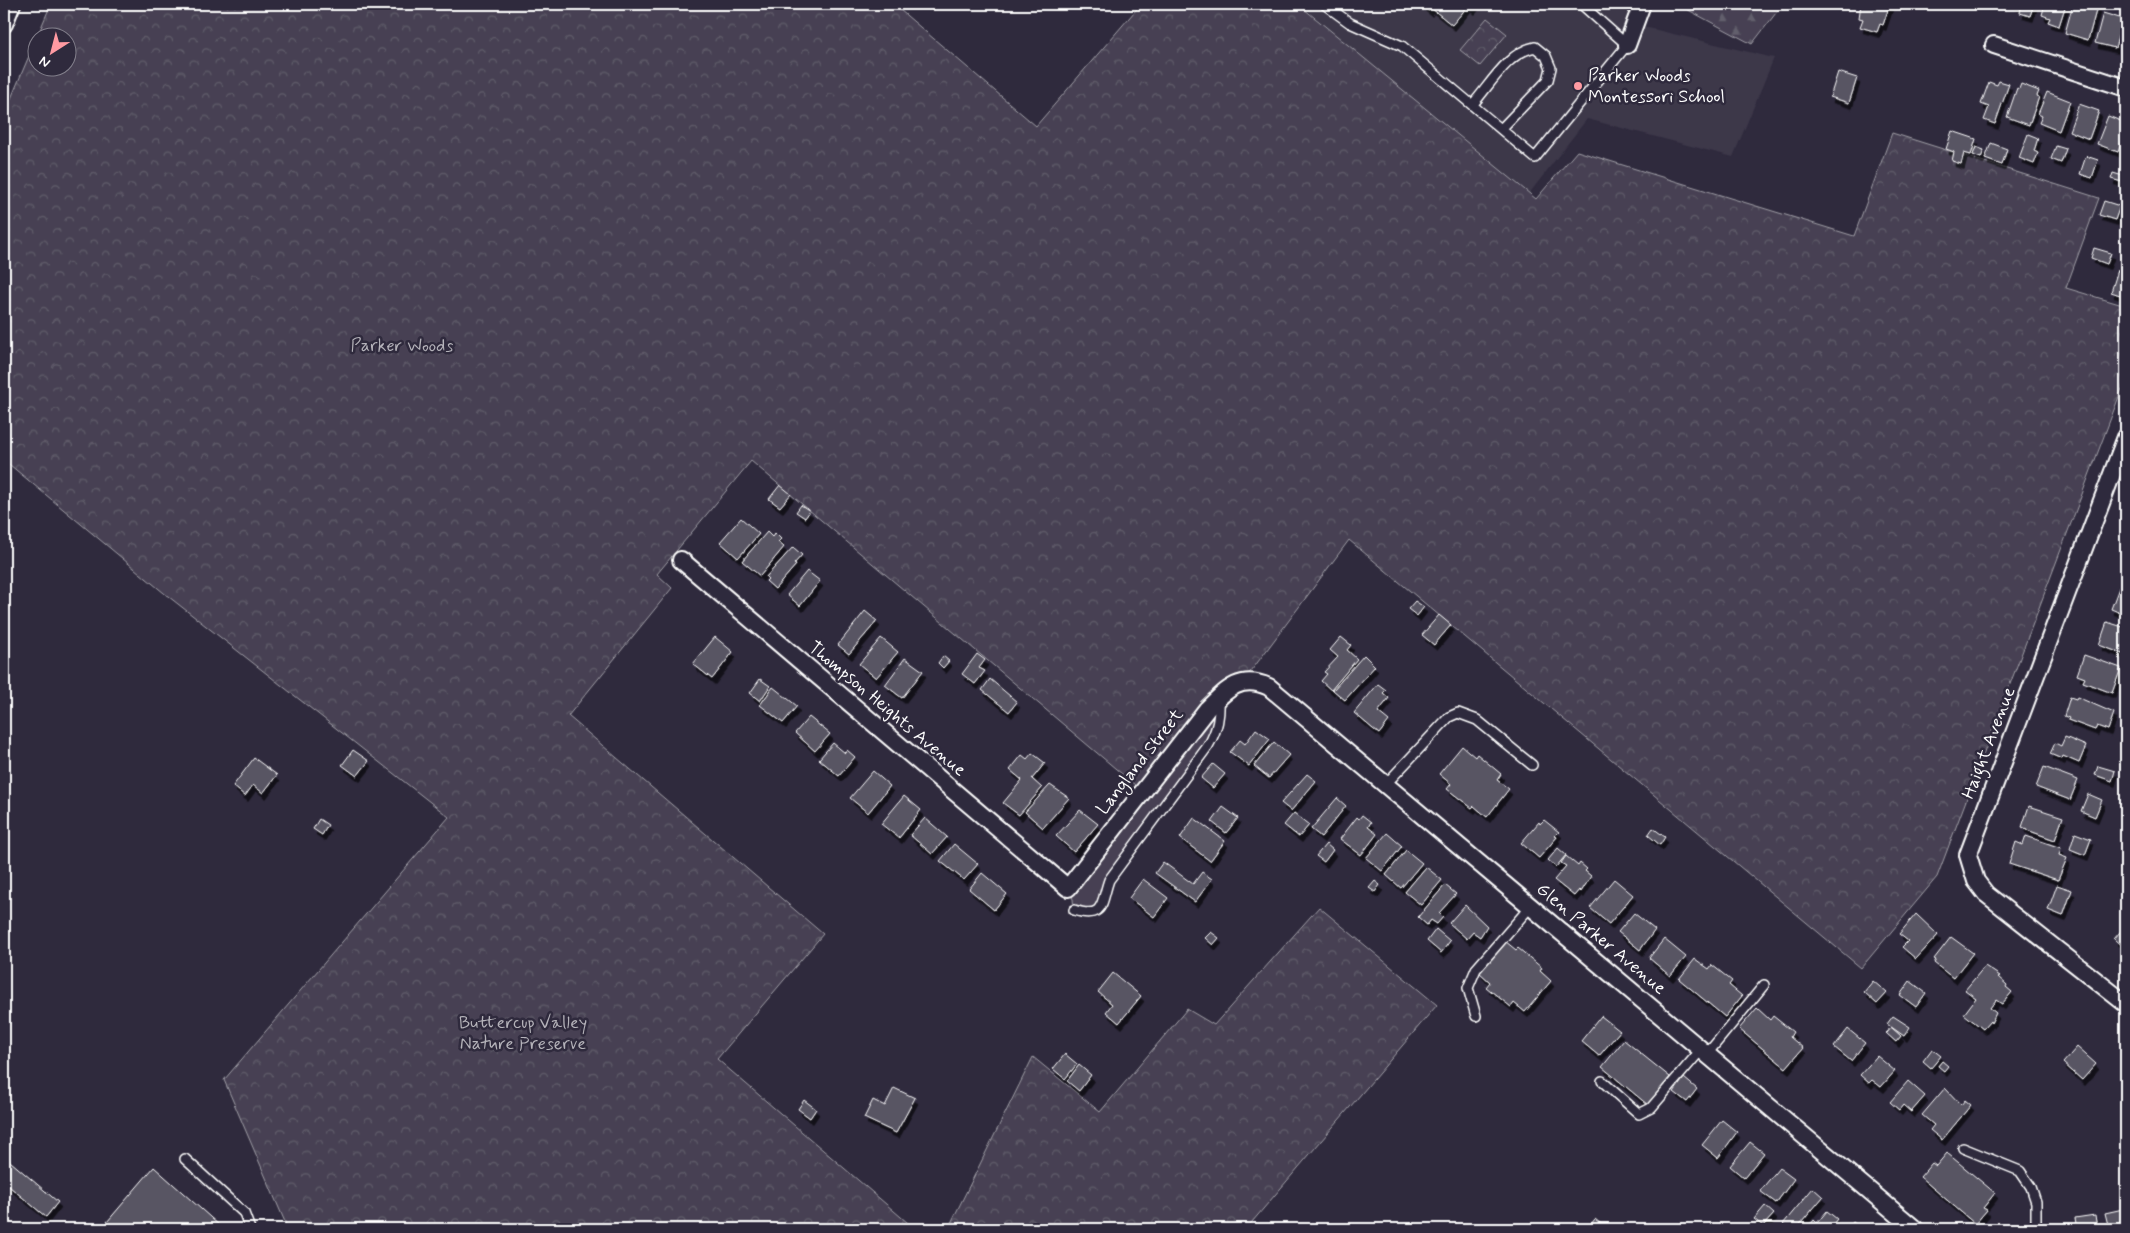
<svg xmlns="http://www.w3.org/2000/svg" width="2130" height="1233" font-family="Mynerve,sans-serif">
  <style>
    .built { fill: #3c3749 }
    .forest { fill: url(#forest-firs); stroke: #a2a0a8 }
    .park { fill: url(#park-crowns); stroke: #a2a0a8; fill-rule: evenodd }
    .garden { fill: #464152; stroke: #a2a0a8 }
    .building { fill: #595564; stroke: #fff; filter: url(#shadow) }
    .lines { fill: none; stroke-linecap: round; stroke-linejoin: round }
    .lane-casing { stroke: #fff; stroke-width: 12 }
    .street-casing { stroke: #fff; stroke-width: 20 }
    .lane { stroke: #2f2a3d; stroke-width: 9 }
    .street { stroke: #2f2a3d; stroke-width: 16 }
    .poi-dot { fill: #ff9aa2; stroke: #2f2a3d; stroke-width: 2 }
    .labels { text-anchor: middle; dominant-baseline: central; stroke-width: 5; stroke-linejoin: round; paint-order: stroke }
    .poi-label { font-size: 18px; fill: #fff; stroke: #2f2a3d; text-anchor: start }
    .park-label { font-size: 18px; fill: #b5b3ba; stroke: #2f2a3d }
    .street-label { font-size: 18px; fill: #fff; stroke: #2f2a3d }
  </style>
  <defs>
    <pattern id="forest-firs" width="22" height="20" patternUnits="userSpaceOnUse" patternTransform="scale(1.25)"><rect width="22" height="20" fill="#464152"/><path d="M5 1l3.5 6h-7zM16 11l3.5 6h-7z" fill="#625e6c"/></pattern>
    <pattern id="park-crowns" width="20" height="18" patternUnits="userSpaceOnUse" patternTransform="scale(1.25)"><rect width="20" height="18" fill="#464152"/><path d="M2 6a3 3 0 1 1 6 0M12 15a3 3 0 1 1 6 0" fill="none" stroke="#625e6c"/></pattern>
    <filter id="shadow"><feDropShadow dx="3" dy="5.5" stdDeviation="0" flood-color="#0009"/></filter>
  </defs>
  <rect width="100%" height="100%" fill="#2f2a3d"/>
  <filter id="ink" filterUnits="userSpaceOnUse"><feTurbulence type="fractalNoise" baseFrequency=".02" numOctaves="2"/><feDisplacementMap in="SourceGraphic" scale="10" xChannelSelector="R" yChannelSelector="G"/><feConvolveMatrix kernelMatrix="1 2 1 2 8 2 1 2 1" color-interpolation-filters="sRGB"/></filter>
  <g filter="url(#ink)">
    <path class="built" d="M1300 4H1642L1636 25 1774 58 1733 157 1587 119 1525 199 1509 187Z"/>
    <path class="forest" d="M1677 4H1783L1752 44Z"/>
    <path class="park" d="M51 4H893L1036 126 1141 4H1298L1536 199 1577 151 1854 236 1892 133 2099 198 2066 288 2126 306V378L1937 877 1861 968 1349 540 1154 801 751 461 657 574 672 588 568 716 823 934 717 1059 915 1229H288L224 1080 449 817 164 593 4 460V115ZM38 38H68V68H38Z
      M1487 18 1507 34 1480 66 1460 50Z
      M1319 907 1437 1005 1246 1229H948L1033 1057 1100 1112 1187 1009 1214 1025Z"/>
    <path class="garden" d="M1219 696 1216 732 1109 880 1099 910H1074L1073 899 1068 888Z"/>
    <path class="building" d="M1421 4H1476L1472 9 1468 6 1452 25 1431 8 1429 11Z
      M1861 4H1890L1883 25 1880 24 1877 32 1860 27 1863 19 1859 18Z
      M2012 4H2034L2030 16 2020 13 2021 8Z
      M2045 4H2066L2059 26 2048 22 2050 18 2042 15Z
      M2073 4H2083L2097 7 2088 40 2065 33Z
      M2103 13 2123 19 2115 48 2095 43Z
      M1838 72 1857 78 1849 103 1830 97Z
      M1999 81 2009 84 1995 124 1984 120 1989 107 1981 104 1989 82 1997 85Z
      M2021 84 2039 91 2037 96 2039 97 2029 125 2007 117 2017 88 2019 89Z
      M2047 92 2070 101 2059 131 2039 123 2042 116 2038 114Z
      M2079 104 2099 111 2089 139 2069 131Z
      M2108 116 2126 123V130L2118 152 2097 144Z
      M1952 131 1976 139 1971 155 1964 153 1961 164 1952 161 1954 152 1946 149Z
      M2028 134 2038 138 2034 151 2038 153 2034 164 2019 158Z
      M1991 143 2007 149 2002 165 1985 159Z
      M2056 146 2066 149 2061 163 2051 159Z
      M1976 147 1984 150 1981 158 1973 155Z
      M2086 156 2098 160 2092 178 2080 174Z
      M2113 173 2123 176 2122 182 2111 179Z
      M2104 201 2120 206 2115 220 2099 215Z
      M2126 247V265L2121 263Z
      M2094 248 2111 253 2107 264 2091 258Z
      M2118 270 2126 273V297L2111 292Z
      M780 485 791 494 780 507 769 499Z
      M801 505 810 511 805 518 796 512Z
      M741 518 759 534 738 558 720 542Z
      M767 532 772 537 775 533 781 539 778 542 784 547 760 576 742 561Z
      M793 547 802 555 794 564 796 565 775 589 766 581 768 579 766 577Z
      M807 571 820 581 800 606 787 595Z
      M2120 585 2126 587V615L2111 609Z
      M1415 601 1424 607 1417 616 1408 609Z
      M865 611 877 621 849 654 838 645Z
      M1439 615 1451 625 1434 645 1422 635Z
      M2107 622 2126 628V655L2099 645Z
      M715 637 733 652 712 679 693 664Z
      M1341 637 1351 645 1347 650 1357 659 1331 690 1321 681 1327 674 1324 672 1338 657 1330 650Z
      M881 638 898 652 876 678 859 664Z
      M977 654 985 660 979 668 985 671 975 684 962 674Z
      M1364 655 1375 666 1345 700 1333 690Z
      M2084 655 2121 668 2112 693 2083 682 2085 678 2077 675Z
      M943 656 949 661 943 668 938 663Z
      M905 658 923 671 902 698 885 685Z
      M760 679 770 686 760 701 750 693Z
      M990 679 1017 702 1009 712 982 690Z
      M1378 684 1386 690 1383 693 1389 698 1378 712 1389 721 1379 734 1354 713Z
      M773 687 797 706 783 723 760 705Z
      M2070 697 2076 699 2077 697 2114 713 2108 730 2097 726 2095 730 2068 720 2069 718 2064 716Z
      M809 717 830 734 815 751 795 733Z
      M1256 729 1270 739 1249 766 1230 752 1240 740 1245 744Z
      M2065 737 2086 746 2079 763 2063 756 2062 759 2050 754 2055 743 2061 746Z
      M1274 742 1289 755 1269 778 1254 766Z
      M833 743 845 753 847 750 855 757 839 776 819 759Z
      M1462 746 1475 757 1477 754 1501 774 1497 780 1509 789 1487 817 1474 806 1472 808 1447 789 1451 784 1439 774Z
      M353 750 369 761 357 776 342 765Z
      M1032 753 1045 763 1032 779 1042 788 1019 815 1003 803 1022 780 1010 770 1022 755 1027 759Z
      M254 758 277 775 263 793 253 785 245 796 233 786Z
      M1213 764 1225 774 1213 788 1201 778Z
      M2098 766 2115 771 2112 781 2095 775Z
      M2044 767 2078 780 2070 800 2036 787Z
      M873 771 890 786 868 813 850 798Z
      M1307 774 1316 781 1291 811 1281 803Z
      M1050 785 1069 798 1043 828 1025 812Z
      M2088 794 2102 800 2095 817 2081 811Z
      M904 796 921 810 899 838 881 824Z
      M1337 798 1346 806 1321 837 1311 829Z
      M2029 806 2063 817 2055 840 2027 830V829L2022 827Z
      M1223 807 1238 818 1226 833 1212 822Z
      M1080 810 1098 824 1074 852 1056 836Z
      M1294 813 1309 825 1299 837 1284 825Z
      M1362 815 1371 822 1368 827 1377 834 1361 855 1340 839 1357 817 1359 819Z
      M925 818 947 837 932 854 910 835Z
      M1194 818 1225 841 1210 861 1180 838Z
      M319 819 328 825 322 835 313 829Z
      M1544 820 1559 832 1555 836 1557 837 1539 858 1521 843 1539 822 1540 824Z
      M1653 828 1665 837 1660 845 1648 835Z
      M1387 833 1402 846 1382 871 1366 858Z
      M2075 833 2091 839 2085 855 2070 849Z
      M2026 836 2061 848 2059 855 2067 858 2058 880 2009 864 2016 842 2023 845Z
      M954 844 978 864 964 880 940 861Z
      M1326 844 1333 850 1324 862 1316 856Z
      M1558 848 1566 855 1556 867 1548 860Z
      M1406 850 1422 863 1401 888 1386 875Z
      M1566 856 1578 866 1580 863 1587 869 1585 871 1591 876 1581 892 1579 890 1574 896 1554 880 1566 866 1561 863Z
      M1163 862 1193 884 1202 872 1212 879 1195 902 1155 873Z
      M1426 867 1442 880 1421 905 1405 892Z
      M982 873 1007 894 994 910 969 889Z
      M1143 879 1168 898 1154 917 1129 898Z
      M1614 879 1633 895 1609 924 1590 908Z
      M1375 881 1380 885 1375 892 1369 888Z
      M1445 885 1456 894 1439 913 1443 917 1437 924 1431 920 1427 925 1418 917Z
      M2057 885 2072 890 2063 916 2048 910Z
      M1465 905 1487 926 1480 937 1473 932 1467 939 1449 923Z
      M1634 913 1655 930 1640 950 1618 932Z
      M1916 914 1938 935 1916 959 1902 947 1908 941 1899 934Z
      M2126 925V950L2114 939Z
      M1436 929 1450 941 1441 953 1427 941Z
      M1211 932 1219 938 1213 945 1205 938Z
      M1951 937 1973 953 1953 978 1934 963 1936 960 1934 959Z
      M1664 939 1686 957 1670 976 1649 958Z
      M1505 941 1516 950 1518 948 1542 968 1540 971 1551 981 1525 1012 1514 1003 1511 1007 1486 987 1490 982 1479 972Z
      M1695 959 1709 969 1712 965 1732 981 1729 985 1742 996 1725 1017 1679 979Z
      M1985 966 2000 976 1998 977 2007 985 2006 987 2012 992 2002 1004 1996 1000 1990 1008 1996 1013 1991 1023 1990 1021 1983 1029 1964 1014 1976 998 1965 990Z
      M1113 973 1141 996 1119 1023 1106 1012 1112 1004 1098 992Z
      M1873 981 1887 993 1877 1004 1864 992Z
      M1910 981 1926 993 1916 1007 1900 995Z
      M1757 1008 1770 1020 1773 1016 1793 1032 1790 1037 1803 1048 1786 1068 1739 1029Z
      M1601 1016 1620 1031 1599 1056 1581 1041Z
      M1893 1016 1910 1027 1904 1036 1887 1024Z
      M1891 1027 1901 1036 1896 1042 1886 1033Z
      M1848 1029 1865 1043 1851 1061 1834 1047Z
      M1624 1040 1670 1077 1648 1105 1602 1067Z
      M2077 1047 2096 1064 2082 1080 2063 1063Z
      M1932 1049 1941 1056 1931 1068 1923 1061Z
      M1065 1054 1077 1064 1065 1079 1053 1069Z
      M1877 1056 1895 1071 1881 1087 1872 1080 1869 1083 1860 1075Z
      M1942 1061 1948 1066 1944 1071 1938 1066Z
      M1079 1065 1091 1075 1079 1091 1067 1081Z
      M1684 1078 1697 1089 1687 1102 1674 1092Z
      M1908 1081 1925 1096 1911 1112 1903 1105 1899 1110 1890 1102Z
      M894 1088 915 1098 896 1133 864 1118 873 1100 885 1106Z
      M1945 1088 1961 1105 1965 1100 1971 1105 1942 1140 1930 1130 1934 1125 1922 1115Z
      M804 1100 816 1109 810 1118 798 1109Z
      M1722 1120 1737 1132 1718 1158 1702 1145Z
      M1750 1142 1764 1153 1744 1178 1730 1166Z
      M1947 1153 1995 1193 1983 1208 1987 1210 1975 1224 1920 1177 1932 1163 1936 1166Z
      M4 1156 58 1202 46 1217 4 1182Z
      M154 1167 220 1226 217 1229H101Z
      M1779 1168 1794 1179 1776 1203 1760 1191Z
      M1813 1188 1823 1197 1796 1229H1788L1783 1224Z
      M1765 1206 1774 1214 1763 1226 1754 1219Z
      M2123 1209 2126 1229H2109L2105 1213Z
      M1827 1211 1837 1219 1829 1229H1807L1814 1220 1817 1223Z
      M2095 1215 2097 1229H2077L2075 1218Z
      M1595 1219 1607 1229H1587Z
      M1853 1222 1862 1229H1846Z"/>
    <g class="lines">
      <g class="lane-casing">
        <path id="lane" d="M1324 4 1350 23 1402 46 1535 158 1627 45 1581 4
          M1473 104C1490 85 1508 52 1535 47L1546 56 1551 68 1548 80 1501 129
          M1386 784 1449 717 1458 713 1477 720 1532 765
          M1074 910C1105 920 1101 902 1109 880L1208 746C1218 729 1220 716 1219 696
          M1476 1016 1468 988 1476 969 1531 906
          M1707 1054 1764 985
          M1602 1081 1639 1114 1651 1108 1701 1050
          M1963 1148 2020 1171 2031 1187 2036 1202V1229
          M185 1159 244 1213 250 1229"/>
      </g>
      <g class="street-casing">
        <path id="street" d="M4 24 12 4
          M1627 45 1642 4
          M1994 45 2126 88
          M2126 437 1968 855 1976 881 1986 894 2126 1004
          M681 560 1068 888 1207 709C1227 689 1241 674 1269 687L1915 1229"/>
      </g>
      <use href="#lane" class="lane"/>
      <use href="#street" class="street"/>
    </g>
  </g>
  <circle class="poi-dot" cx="1578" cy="86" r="5"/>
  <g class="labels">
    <g class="poi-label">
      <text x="1588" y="76">Parker Woods<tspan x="1588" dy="21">Montessori School</tspan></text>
    </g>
    <g class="park-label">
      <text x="402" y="346">Parker Woods</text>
      <text x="523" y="1023">Buttercup Valley<tspan x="523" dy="21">Nature Preserve</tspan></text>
    </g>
    <g class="street-label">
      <text transform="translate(887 709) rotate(40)">Thompson Heights Avenue</text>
      <text transform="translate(1989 743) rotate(-69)">Haight Avenue</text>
      <text transform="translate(1140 762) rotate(-52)">Langland Street</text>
      <text transform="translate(1601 939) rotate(40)">Glen Parker Avenue</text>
    </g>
  </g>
  <rect width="2130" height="1233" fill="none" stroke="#2f2a3d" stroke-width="20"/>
  <rect x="10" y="10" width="2110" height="1213" fill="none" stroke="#fff" stroke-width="2" filter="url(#ink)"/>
  <g transform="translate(52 52) rotate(216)"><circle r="24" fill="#2f2a3d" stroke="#827f8b"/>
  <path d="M0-4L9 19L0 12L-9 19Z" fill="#ff9aa2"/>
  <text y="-8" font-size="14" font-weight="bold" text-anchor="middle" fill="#ffffff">N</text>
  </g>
</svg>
